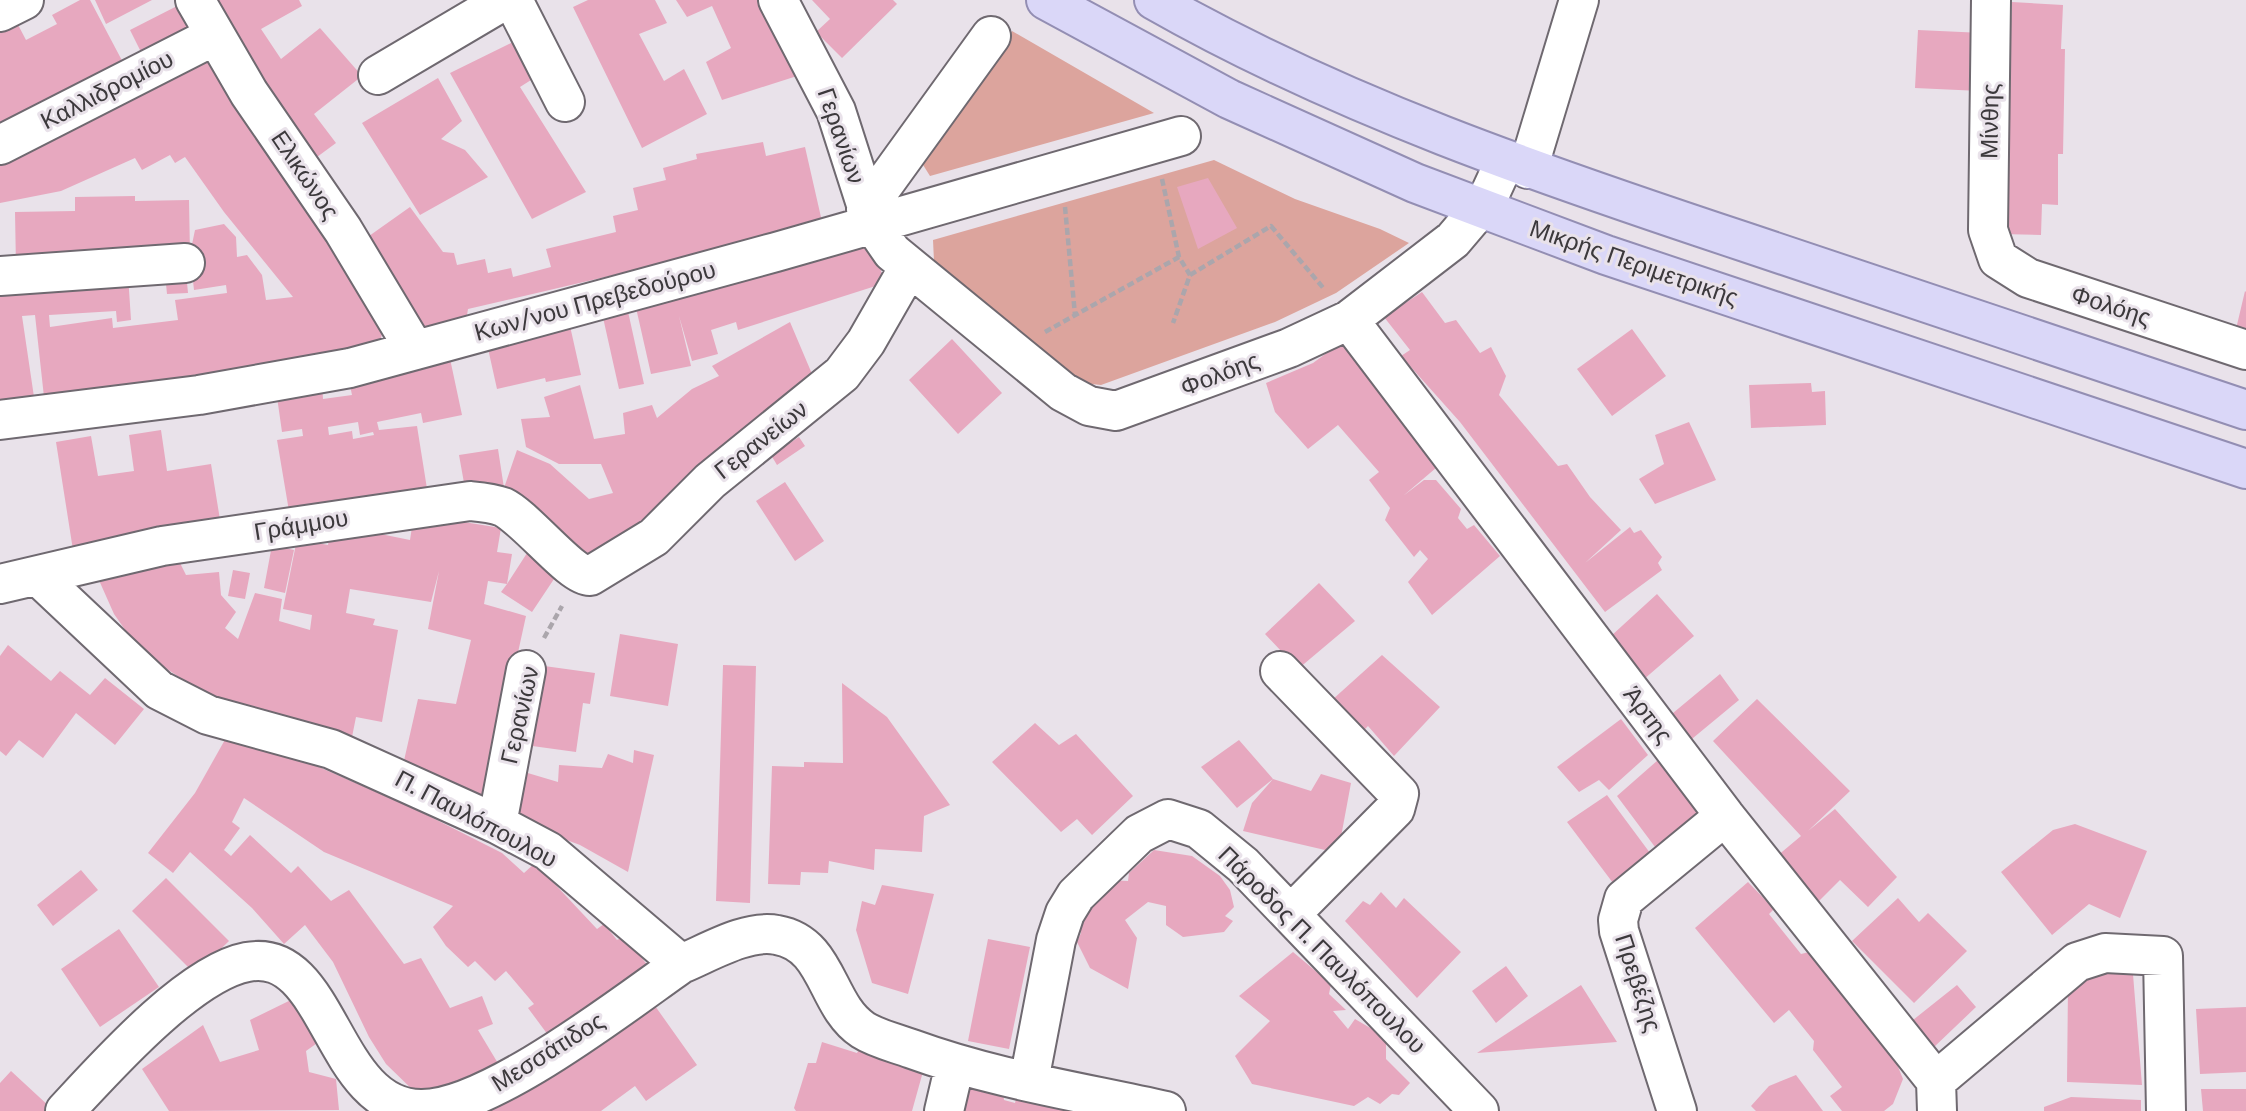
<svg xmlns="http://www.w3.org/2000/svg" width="2246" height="1111" font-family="Rubik,sans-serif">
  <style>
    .green { fill: #dca49d }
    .building { fill: #e7a8bf; fill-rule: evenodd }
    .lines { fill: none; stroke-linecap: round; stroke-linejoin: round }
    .minor-casing { stroke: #6f6970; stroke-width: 42 }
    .major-casing { stroke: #938eb3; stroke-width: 42 }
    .path { stroke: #aba6ac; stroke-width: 4.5; stroke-dasharray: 7 3.5; stroke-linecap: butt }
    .minor { stroke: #fff; stroke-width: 38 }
    .major { stroke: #dad7f8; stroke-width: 38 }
    .labels { text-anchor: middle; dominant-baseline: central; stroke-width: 6; stroke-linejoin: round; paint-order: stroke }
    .street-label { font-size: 24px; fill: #3c393c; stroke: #e9e2ea }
  </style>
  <rect width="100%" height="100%" fill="#e9e2ea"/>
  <path class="green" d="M1012 31 1154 113 930 176 920 160Z
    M1214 160 1295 199 1380 229 1409 243 1336 293 1275 322 1101 385 1082 383 934 261 933 240Z"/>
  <path class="building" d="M80 0H90L127 70 0 133V27L15 19 26 40 57 24 52 15Z
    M95 0H152L106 24Z
    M209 0H299L302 6 261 29 281 59 320 28 362 76 314 114 336 143 317 157Z
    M588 0H655L667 23 639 34 664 81 684 69 707 114 642 148 573 7Z
    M676 0H758L797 76 722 100 706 62 731 48 712 6 687 17Z
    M812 0H893L897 4 842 58 816 32 830 19Z
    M2012 2 2063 5 2061 49H2065L2063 154H2058V205L2042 204 2041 235 2000 234Z
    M179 5 195 35 145 60 130 30Z
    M1918 30 1983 33 1980 91 1915 88Z
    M517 40 542 73 520 87 586 192 532 219 450 73Z
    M211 51 386 318 379 346 302 367 44 397 35 315 22 316 34 397 0 402V285L128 275 131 320 117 322 116 311 66 314 49 315 50 327 112 318 113 328 178 320 175 300 227 293 226 285 194 290 190 254 16 267 15 212 75 211V197L135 196V201L189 200 190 254 195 230 224 224 236 237 237 257 247 255 262 275 266 300 293 297 224 212 185 157 175 163 170 155 142 170 135 158 61 191 0 203V154Z
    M438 78 462 121 441 139 465 150 488 177 420 215 362 123Z
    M763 142 766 156 805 147 823 226 468 309 466 321 417 335 362 241 410 207 443 252 454 253 457 265 485 259 488 273 511 268 513 277 551 267 546 249 616 232 613 216 638 210 633 188 666 180 663 168 697 159 696 154Z
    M1208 178 1237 228 1198 249 1177 187Z
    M869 235 885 283 738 330 736 322 711 330 718 354 692 361 679 316 691 366 651 374 634 299Z
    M186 272 188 293 167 294 165 274Z
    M2245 291 2246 292V332L2236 329Z
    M1422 292 1445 323 1456 320 1480 353 1491 347 1506 376 1499 395 1558 466 1567 464 1590 497 1621 530 1585 563 1630 527 1634 533 1641 530 1662 557 1658 563 1662 570 1605 612 1460 422 1401 356 1410 350 1384 317Z
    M627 307 644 384 619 389 602 313Z
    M790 322 815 381 660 514 594 561 466 494 459 455 498 449 504 488 517 450 550 464 589 499 613 493 601 464H559L526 447 521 419 550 417 544 397 580 385 594 439 625 434 623 413 652 405 657 418 692 389 719 376 712 366Z
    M570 326 581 375 546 382 545 378 497 389 487 344Z
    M1632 329 1666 376 1612 416 1577 369Z
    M1350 336 1372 362 1364 372 1443 462 1403 496 1424 480H1436L1461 509 1458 518 1467 529 1474 525 1500 556 1432 615 1408 582 1428 559 1420 550 1414 557 1385 520 1390 508 1369 480 1379 472 1338 425 1308 449 1275 412 1266 383 1313 363Z
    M952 339 1002 393 958 434 909 380Z
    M449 354 462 415 423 423 421 413 377 422 379 430 417 426 428 495 290 517 277 440 303 436 302 429 282 432 276 390 322 384 323 399 352 395 348 376ZM358 422 360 435 373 432 374 435 353 439 352 431 329 435 328 427Z
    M1811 383 1812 392 1825 391 1826 425 1751 428 1749 385Z
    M1689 422 1716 480 1655 504 1639 479 1664 464 1655 435Z
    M161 430 167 471 211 464 221 526 73 550 56 442 91 436 98 476 134 471 129 435Z
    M799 437 805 446 777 465 771 455Z
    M785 482 824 541 795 561 756 501Z
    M414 514 501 528 497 552 512 554 507 584 529 550 560 570 532 612 501 592 507 584 488 581 484 604 526 616 486 798 403 765 418 699 456 704 471 640 428 629 439 571 431 602 350 589 346 613 375 619 373 625 398 630 382 722 356 717 352 737 215 701 140 651 114 614 98 578 173 549 186 575 219 572 221 595 236 612 225 628 238 639 255 593 282 599 279 621 310 630 312 615 283 609 297 539 328 545 331 524 410 540Z
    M272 545 294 550 285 593 264 588Z
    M233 570 250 573 245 599 228 596Z
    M1319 583 1355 621 1298 669 1265 634Z
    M1657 594 1694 636 1643 680 1611 636Z
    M620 634 678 644 668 706 610 696Z
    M8 645 51 681 60 671 90 695 105 678 144 709 115 745 76 713 43 758 19 740 6 756 0 751V656Z
    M1382 655 1440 707 1394 756 1368 726 1359 735 1332 700Z
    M537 665 595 673 590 704 583 703 576 752 525 745Z
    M723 665 756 666 750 903 716 901Z
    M1720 674 1739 700 1687 743 1667 718Z
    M842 683 887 717 950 805 924 816 922 852 875 849 874 870 829 861 828 873 801 872 800 885 768 884 772 766 804 767V762L843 763Z
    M1757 699 1850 791 1808 831 1835 809 1897 877 1868 907 1840 880 1818 902 1777 856 1801 836 1713 741Z
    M1621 719 1648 755 1609 790 1599 780 1579 792 1557 767Z
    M1035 723 1059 745 1076 734 1133 796 1092 835 1077 819 1061 832 992 762Z
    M231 729 409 806 502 853 524 873 535 863 597 929 604 924 617 940 625 936 648 966 551 1039 528 1008 534 1004 506 971 495 981 475 961 468 967 446 946 433 927 453 906 324 852 244 798 232 822 240 828 224 850 231 856 250 835 291 873 298 866 331 901 349 890 404 964 421 958 450 1008 482 996 493 1024 478 1030 499 1065 418 1095 386 1064 369 1037 333 962 305 925 284 944 252 908 190 852 173 873 148 853 195 793Z
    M1239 740 1273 779 1311 791 1321 774 1351 783 1338 853 1243 831 1252 803 1273 779 1237 808 1201 767Z
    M634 750 654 755 628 872 580 845 513 820 521 771 558 782 559 765 602 768 608 754 633 763Z
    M1658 760 1704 819 1661 855 1617 796Z
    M1607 795 1653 857 1613 883 1567 822Z
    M2075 824 2147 851 2120 918 2089 904 2052 935 2001 872 2053 830Z
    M1154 850 1192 856 1220 876 1230 890 1234 907 1225 916 1233 921 1224 932 1183 937 1166 925V906L1148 902 1125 920 1137 938 1128 989 1090 968 1077 942 1081 933 1076 923 1106 880 1128 881 1129 873Z
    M81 870 98 890 53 926 37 905Z
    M166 878 229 941 195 974 132 911Z
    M1748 882 1774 909 1769 914 1801 954 1809 952 1892 1052 1903 1079 1893 1104 1884 1111H1842L1830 1096 1842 1087 1813 1050 1814 1041 1789 1010 1774 1023 1695 928Z
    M882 885 934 894 908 994 872 983 856 930 862 901 875 905Z
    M1381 892 1396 908 1404 898 1461 952 1417 998 1345 921 1363 901 1370 905Z
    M1898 898 1919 922 1928 913 1967 951 1914 1003 1852 941Z
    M119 929 159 987 100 1027 61 969Z
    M988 939 1030 947 1009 1049 968 1041Z
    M1293 952 1331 984 1329 994 1346 1010 1333 1011 1348 1029 1355 1019 1372 1029 1386 1043V1059L1410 1083 1399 1095 1392 1094 1380 1104 1368 1097 1354 1106 1252 1084 1235 1056 1270 1021 1239 996Z
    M2132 962 2142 1085 2067 1082 2068 986Z
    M1506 966 1528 996 1496 1023 1472 991Z
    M1581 985 1617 1042 1477 1053Z
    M1957 985 1976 1007 1932 1049 1908 1024Z
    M648 996 697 1065 646 1101 635 1086 601 1111H486Z
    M297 997 320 1041 306 1051 309 1072 336 1079 339 1110 169 1111 142 1069 203 1025 220 1062 259 1050 250 1020Z
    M2246 1007V1072L2200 1074 2196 1009Z
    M822 1042 857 1053 860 1047 924 1068 912 1111H796L794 1108 808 1063H816Z
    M11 1071 51 1108 47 1111H0V1083Z
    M1796 1075 1823 1111H1756L1751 1106 1769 1086Z
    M968 1087 1003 1093 1004 1100 1015 1103 1017 1095 1080 1111H963Z
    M2201 1089H2246V1111H2203Z
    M2071 1097 2141 1100V1111H2044V1107Z"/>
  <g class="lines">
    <g class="minor-casing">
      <path id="minor" d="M195 0 249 93 343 230 415 350
        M513 0 565 102
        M778 0 836 111 872 223 892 252 1063 392 1089 406 1116 411 1289 348 1349 320 1453 240 1487 200 1505 161
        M1991 0 1988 230 1998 259 2028 278 2246 350
        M0 12 24 0
        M378 75 505 0
        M0 145 214 36
        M1528 169 1579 0
        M866 209 991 36
        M0 276 185 263
        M1349 320 1725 816 1936 1081 1937 1111
        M0 420 199 395 350 368 776 252 1181 136
        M39 577 159 690 208 715 331 749 497 824 548 851 681 964C708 953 747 929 777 935 829 944 825 1005 863 1030 877 1039 896 1043 912 1049 994 1079 1081 1092 1166 1111
        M0 584 162 546 470 501C481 502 493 503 503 507 526 518 573 578 590 576L654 537 710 481 842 374 866 342 909 267
        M1280 671 1399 794 1395 809 1292 913
        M497 824 526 670
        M1029 1081 1056 940 1065 913 1076 895 1139 834 1168 819 1199 829 1243 865 1479 1111
        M1936 1081 2077 962 2105 953 2163 956 2166 1111
        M65 1111C105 1068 189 973 247 962 331 946 330 1109 421 1109 488 1110 624 1004 681 964
        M944 1111 955 1064
        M1677 1111 1619 931 1618 920 1624 899 1725 816"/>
    </g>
    <g class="major-casing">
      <path id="major" d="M1046 0 1229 99 1415 183 1606 255 2246 469
        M1154 0C1340 106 1543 175 1745 242 1912 298 2079 354 2246 410"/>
    </g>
    <path class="path" d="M1162 179 1179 257 1190 275 1173 323
      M1065 207 1075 315
      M1190 275 1271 226 1325 290
      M1045 332 1179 257
      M544 638 562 606"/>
    <use href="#minor" class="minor"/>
    <use href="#major" class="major"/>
  </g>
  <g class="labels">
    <g class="street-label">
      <text transform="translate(107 90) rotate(-27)">Καλλιδρομίου</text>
      <text transform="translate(1990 121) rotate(-89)">Μίνθης</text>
      <text transform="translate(841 136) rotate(71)">Γερανίων</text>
      <text transform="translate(305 175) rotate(56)">Ελικώνος</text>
      <text transform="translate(1634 263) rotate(19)">Μικρής Περιμετρικής</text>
      <text transform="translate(595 301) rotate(-15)">Κων/νου Πρεβεδούρου</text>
      <text transform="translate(2111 306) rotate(18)">Φολόης</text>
      <text transform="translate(1220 374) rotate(-21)">Φολόης</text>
      <text transform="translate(761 440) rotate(-38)">Γερανείων</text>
      <text transform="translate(301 525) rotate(-9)">Γράμμου</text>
      <text transform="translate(520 715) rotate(-77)">Γερανίων</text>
      <text transform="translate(1648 715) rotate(53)">Άρτης</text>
      <text transform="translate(476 819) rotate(28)">Π. Παυλόπουλου</text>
      <text transform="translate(1322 950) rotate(45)">Πάροδος Π. Παυλόπουλου</text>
      <text transform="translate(1638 983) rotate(72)">Πρεβέζης</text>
      <text transform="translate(548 1052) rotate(-32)">Μεσσάτιδος</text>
    </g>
  </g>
</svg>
